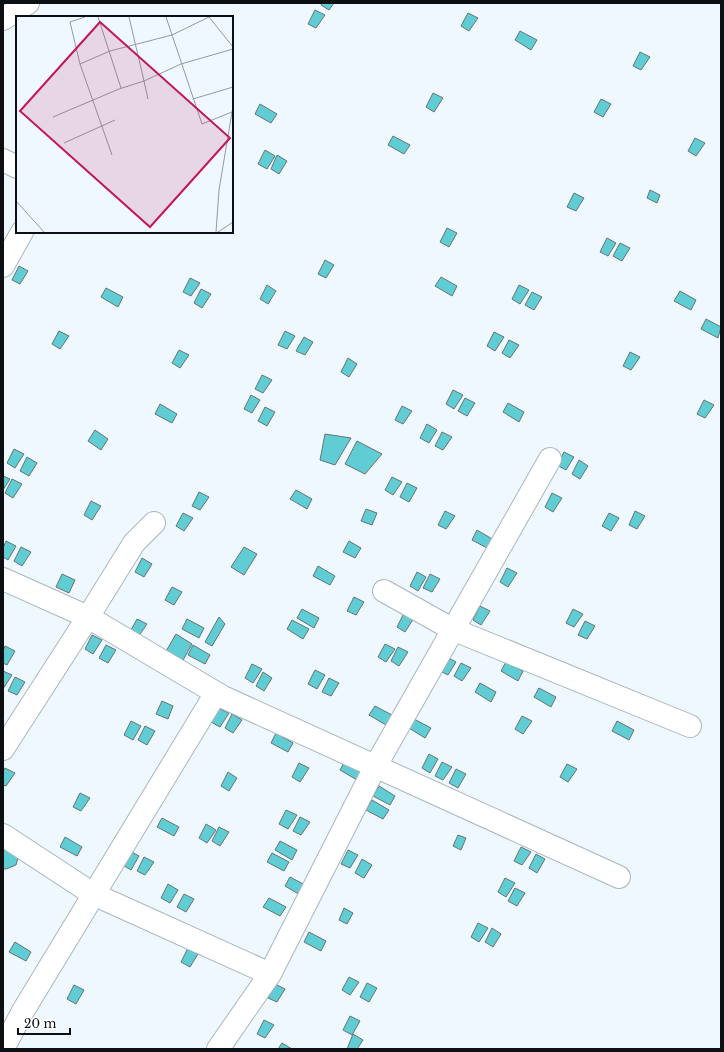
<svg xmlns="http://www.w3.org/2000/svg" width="724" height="1052" font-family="'Libre Baskerville',serif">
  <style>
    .building { fill: #5fcdd3; stroke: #667474 }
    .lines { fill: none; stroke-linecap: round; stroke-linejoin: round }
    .minor-casing { stroke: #aab6bd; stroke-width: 24 }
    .minor { stroke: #fff; stroke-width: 22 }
    .inset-road { fill: none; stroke: #949ba0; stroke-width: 1 }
    .view { fill: #c2185b; fill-opacity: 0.15; stroke: #c2185b; stroke-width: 2 }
    .inset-edge { fill: none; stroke: #0c1013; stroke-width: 2 }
  </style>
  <rect width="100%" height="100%" fill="#eef8fe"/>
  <path class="building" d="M322 3H334L329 10 321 5Z
    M315 10 325 15 316 28 308 24Z
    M468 13 478 18 469 31 461 26Z
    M520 31 537 40 531 50 515 40Z
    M640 52 650 57 641 70 633 66Z
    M433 93 443 98 434 112 426 107Z
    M601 99 611 104 603 117 594 112Z
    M260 104 277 114 271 123 255 114Z
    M393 136 410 145 404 154 388 145Z
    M695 138 705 143 696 156 688 151Z
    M265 150 275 156 267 169 258 164Z
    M277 155 287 161 279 174 271 169Z
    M650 190 660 195 657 203 647 198Z
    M574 193 584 198 576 211 567 207Z
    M447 228 457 233 449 247 440 242Z
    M607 238 616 243 608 256 600 252Z
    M620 243 630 248 622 261 613 256Z
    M325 260 334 265 326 278 318 274Z
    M19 266 28 271 20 284 12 280Z
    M441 277 457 286 452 296 435 286Z
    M190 278 200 283 191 296 183 292Z
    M267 285 276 291 268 304 260 299Z
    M519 285 529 290 520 304 512 299Z
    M106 288 123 297 118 307 101 297Z
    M201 289 211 294 202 308 194 303Z
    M680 291 696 300 691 310 674 301Z
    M532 292 542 297 534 310 525 305Z
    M706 319 721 327 718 338 701 329Z
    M59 331 69 336 60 349 52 344Z
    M285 331 295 336 287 349 278 345Z
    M494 332 504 337 495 351 487 346Z
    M304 337 313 342 305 355 296 351Z
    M509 340 519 345 510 358 502 353Z
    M179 350 189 355 180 368 172 363Z
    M630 352 640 357 631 370 623 366Z
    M348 358 357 364 349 377 341 372Z
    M262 375 272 380 263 393 255 389Z
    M453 390 463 395 454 409 446 404Z
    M251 395 260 400 252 413 244 409Z
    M465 398 475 403 467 416 458 411Z
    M704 400 714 405 705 418 697 414Z
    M508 403 524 412 519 422 503 412Z
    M160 404 177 414 172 423 155 414Z
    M402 406 412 411 403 424 395 420Z
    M265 407 275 412 267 426 258 421Z
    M427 424 437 430 429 443 420 438Z
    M95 430 108 439 101 450 88 441Z
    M442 432 452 437 443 450 435 446Z
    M325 434 351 438 335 465 320 460Z
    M357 441 382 454 365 474 345 464Z
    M14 449 24 454 15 468 7 463Z
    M564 452 574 457 566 470 557 465Z
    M27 457 37 463 29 476 20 471Z
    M579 460 588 466 580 479 572 474Z
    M3 476 10 479 3 490Z
    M392 477 402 482 393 495 385 490Z
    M12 479 22 484 13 498 5 493Z
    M407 483 417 488 409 502 400 497Z
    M296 490 312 499 307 509 290 499Z
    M199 492 209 497 200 510 192 506Z
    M552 493 562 498 553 512 545 507Z
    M91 501 101 506 92 520 84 515Z
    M366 509 377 513 372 525 361 521Z
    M445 511 455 516 446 529 438 525Z
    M635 511 645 516 637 529 629 525Z
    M183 513 193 518 184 531 176 526Z
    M609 513 619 518 611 531 602 526Z
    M477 530 494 540 489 549 472 540Z
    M6 541 16 546 8 560 3 557V548Z
    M349 541 361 548 355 558 343 552Z
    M21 547 31 552 22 566 14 561Z
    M244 547 257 554 244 575 231 567Z
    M142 558 152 564 144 577 135 572Z
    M318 566 335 576 330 585 313 576Z
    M507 568 517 573 508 587 500 582Z
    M417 572 426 577 418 591 410 586Z
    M62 574 75 580 69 593 56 587Z
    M430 574 440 579 432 592 423 588Z
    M172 587 182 592 174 605 165 600Z
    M354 597 364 602 356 615 347 611Z
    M480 606 490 611 481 625 473 620Z
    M302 609 319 618 314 628 297 618Z
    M573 609 583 614 574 627 566 623Z
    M404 613 414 618 405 632 397 627Z
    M219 617 225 624 212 646 205 642Z
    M137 619 147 624 138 637 130 632Z
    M187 619 204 628 199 638 182 629Z
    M292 620 309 629 303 639 287 629Z
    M585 621 595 626 587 639 578 635Z
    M176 634 192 644 182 662 165 653Z
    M92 635 102 640 93 654 85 649Z
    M385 644 395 649 386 662 378 657Z
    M106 645 116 650 108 663 99 658Z
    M193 645 210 655 205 664 188 655Z
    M5 646 15 651 7 665 3 663V651Z
    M398 647 408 652 399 666 391 661Z
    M447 657 456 662 448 675 440 671Z
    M506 662 523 671 518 681 501 671Z
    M461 663 471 668 462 681 454 676Z
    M252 664 262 669 253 683 245 678Z
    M315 670 325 675 317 689 308 684Z
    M3 671 12 675 3 689Z
    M263 672 272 678 264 691 256 686Z
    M15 677 25 682 17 695 8 691Z
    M329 678 339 683 331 696 322 692Z
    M480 683 496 692 491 702 475 692Z
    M539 688 556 697 551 707 534 697Z
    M162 701 173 706 168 719 156 714Z
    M375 706 392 715 386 725 369 715Z
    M218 708 229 713 220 727 211 722Z
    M232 714 242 720 233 733 225 728Z
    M522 716 532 721 523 734 515 729Z
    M414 719 431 728 425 738 409 728Z
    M131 721 141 726 133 740 124 735Z
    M617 721 634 730 629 740 612 731Z
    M145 726 155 731 147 745 138 740Z
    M276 733 293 743 288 752 271 743Z
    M429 754 438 759 430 773 422 768Z
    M345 761 362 770 357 780 340 770Z
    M442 762 452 767 443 780 435 776Z
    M299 763 309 768 300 782 292 777Z
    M567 764 577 769 568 782 560 777Z
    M5 768 15 773 6 786 3 785V772Z
    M456 769 466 774 458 788 449 783Z
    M228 772 237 778 229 791 221 786Z
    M379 786 395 796 390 805 373 796Z
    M80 793 90 798 81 811 73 807Z
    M372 800 389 810 383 819 366 810Z
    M286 810 297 815 288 829 279 824Z
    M300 817 310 822 301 835 293 831Z
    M162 818 179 827 174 836 157 827Z
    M206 824 216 830 207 843 199 838Z
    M219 827 229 832 220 846 212 841Z
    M458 835 466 838 461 850 453 846Z
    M65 837 82 847 77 856 60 847Z
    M280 841 297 850 292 860 275 850Z
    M5 847 17 854 18 858 16 865 6 869H3V848Z
    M521 847 531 852 522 865 514 861Z
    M348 850 358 855 350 868 341 864Z
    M130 851 139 856 131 870 123 865Z
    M272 853 289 862 284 871 267 862Z
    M536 854 545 859 537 873 529 868Z
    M144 857 154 862 145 875 137 871Z
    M362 859 372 865 364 878 355 873Z
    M290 877 307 886 302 896 285 886Z
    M505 878 515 883 506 897 498 892Z
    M168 884 178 890 170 903 161 898Z
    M515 888 525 893 517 906 508 901Z
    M184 894 194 899 186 912 177 907Z
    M269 898 286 907 280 916 263 907Z
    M344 908 353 913 347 924 339 920Z
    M478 923 488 928 479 942 471 937Z
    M492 928 501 934 493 947 485 942Z
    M309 932 326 941 321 951 304 942Z
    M15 942 31 952 26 961 9 952Z
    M188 948 198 954 190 967 181 962Z
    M349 977 359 982 350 995 342 990Z
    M367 983 377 988 369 1002 360 997Z
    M275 984 285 989 277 1002 268 998Z
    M74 985 84 990 76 1004 67 999Z
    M350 1016 360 1021 352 1035 343 1030Z
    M264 1020 274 1025 265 1038 257 1034Z
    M353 1034 363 1040 357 1049H347Z
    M282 1043 292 1049H278Z"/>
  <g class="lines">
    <g class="minor-casing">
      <path id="minor" d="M3 19 28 3
        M3 160 17 167
        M3 266 22 232
        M154 523 134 543 88 617 223 697 619 877
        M3 579 88 617 3 749
        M384 591 452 629 690 726
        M3 835 93 894 270 974
        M3 1049 23 1011 216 693
        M218 1049 270 974 375 767 550 459"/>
    </g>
    <use href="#minor" class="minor"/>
  </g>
  <g transform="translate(16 16)">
    <rect width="217" height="217" fill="#eef8fe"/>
    <path class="inset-road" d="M69 1 54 6 64 48 96 139M82 1 105 72M113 1 128 65 165 48 217 33M150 1 186 108 216 96M193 1 217 31M64 48 94 35 156 19 193 1M177 83 217 71M37 101 103 73 128 65 132 83M48 127 99 104M0 185 28 216M200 216 203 174 217 90M202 216 217 206"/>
    <path class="view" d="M84 6 214 122 134 211 4 95Z"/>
    <rect width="217" height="217" class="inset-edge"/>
  </g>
  <rect width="724" height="1052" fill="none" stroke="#0c1013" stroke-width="8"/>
  <path d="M18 1028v6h52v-6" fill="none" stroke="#0c1013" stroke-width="2"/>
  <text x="24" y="1028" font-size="12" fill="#0c1013" stroke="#ffffff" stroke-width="3" paint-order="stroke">20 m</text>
</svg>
